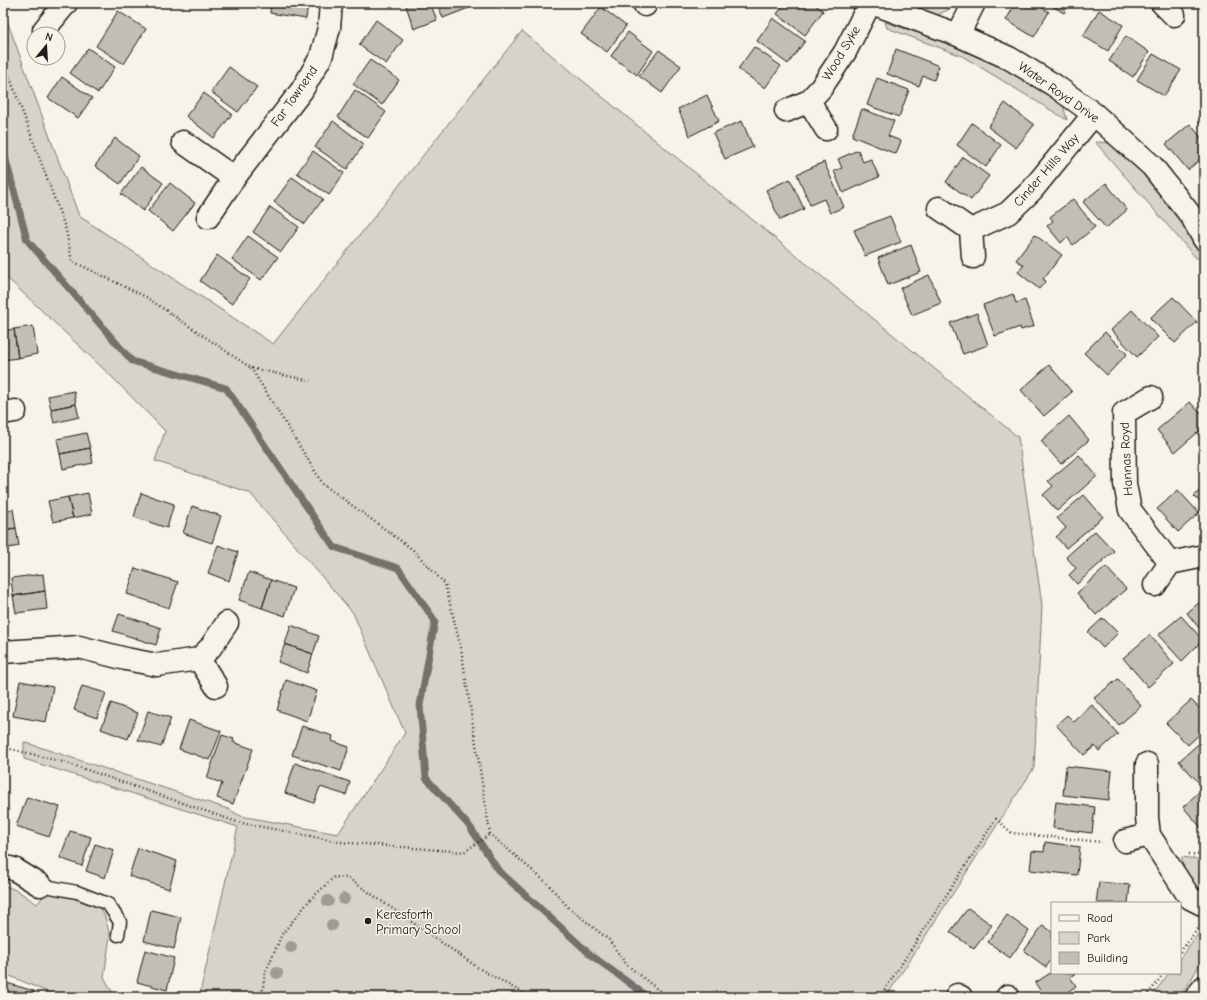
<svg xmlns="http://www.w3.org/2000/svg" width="1207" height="1000" font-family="'Comic Neue',sans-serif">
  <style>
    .green { fill: #d7d3cb; stroke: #7a7874 }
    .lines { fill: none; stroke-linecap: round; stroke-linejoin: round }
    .stream { stroke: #72716c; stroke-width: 7 }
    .building { fill: #c0beb5; stroke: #1c1c1c }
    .service-casing { stroke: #1c1c1c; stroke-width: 15 }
    .minor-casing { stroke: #1c1c1c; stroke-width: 25 }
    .path { stroke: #1c1c1c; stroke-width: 2.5; stroke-dasharray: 1 3; stroke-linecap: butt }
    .service { stroke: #f7f3e8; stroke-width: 12 }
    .minor { stroke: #f7f3e8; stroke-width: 22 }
    .tree { fill: #9d9b95 }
    .poi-dot { fill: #1c1c1c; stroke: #f7f3e8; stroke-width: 1.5 }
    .labels { text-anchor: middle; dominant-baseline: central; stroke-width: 3; stroke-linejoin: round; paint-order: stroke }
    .street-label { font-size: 13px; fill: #1c1c1c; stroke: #f7f3e8 }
    .poi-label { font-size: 13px; fill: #1c1c1c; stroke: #f7f3e8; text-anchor: start }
  </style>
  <rect width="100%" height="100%" fill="#f7f3e8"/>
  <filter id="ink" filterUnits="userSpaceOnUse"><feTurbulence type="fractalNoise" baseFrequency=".025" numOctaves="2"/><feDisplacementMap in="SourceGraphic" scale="8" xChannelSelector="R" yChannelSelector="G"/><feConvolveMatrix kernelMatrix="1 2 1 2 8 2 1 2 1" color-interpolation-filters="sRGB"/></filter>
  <g filter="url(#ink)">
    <path class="green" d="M904 3H937L950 9 937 15Z
      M3 10 79 216 273 344 522 31 1018 437 1042 605 1034 768 886 997H199L238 827 24 759V742L228 809 241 816 338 834 405 733 353 613 250 493 155 461 165 431 112 377 3 274Z
      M885 22 965 48 1026 78 1063 105 1067 120 962 56 887 28Z
      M1095 142 1112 143 1146 175 1185 225 1203 258H1196Z
      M1182 857 1204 860V890C1188 886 1181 872 1182 857Z
      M3 885 18 891 37 904 46 893 91 902 101 909 105 917 110 936 104 977 115 997H57V996L3 973Z
      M1204 926V956L1191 980 1179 997H1151L1169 973H1180V958Z"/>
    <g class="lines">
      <path class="stream" d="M3 149 27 240 132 361 226 388 334 547 398 568 435 621 420 705 426 778 470 827 498 870 591 955 648 997"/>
    </g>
    <path class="building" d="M271 3H308L306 19 270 13Z
      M405 3H430L437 20 414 29Z
      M437 3H469L471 7 443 18Z
      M785 3H813L823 11 805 35 777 14Z
      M1016 3H1035L1049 12 1034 37 1006 20Z
      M1047 3H1070L1064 13Z
      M1197 3H1204V8L1196 6Z
      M601 7 626 26 607 52 581 34Z
      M1099 10 1123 25 1108 51 1083 36Z
      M118 11 146 29 124 64 96 46Z
      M773 18 805 41 788 64 757 41Z
      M376 20 403 40 386 64 359 45Z
      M628 32 653 51 637 75 611 56Z
      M1126 36 1149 52 1133 77 1109 61Z
      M754 47 781 66 765 88 738 69Z
      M88 48 115 67 98 93 70 73Z
      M896 49 939 66 934 80 923 76 919 86 887 74Z
      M659 50 681 66 662 93 639 76Z
      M1153 54 1181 70 1164 96 1137 80Z
      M370 60 399 80 382 105 353 84Z
      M229 67 257 87 238 112 211 92Z
      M62 77 92 98 78 118 48 98Z
      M877 78 909 90 899 117 867 105Z
      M355 90 386 112 368 138 338 117Z
      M204 93 232 114 214 138 186 116Z
      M707 95 719 121 690 136 678 109Z
      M1005 103 1034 125 1016 148 988 127Z
      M862 109 894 121 888 136 901 141 896 154 852 136Z
      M1204 118V128L1199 122Z
      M333 121 364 144 347 169 315 147Z
      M742 121 753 147 725 159 713 133Z
      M972 123 1001 145 986 167 957 145Z
      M1190 124 1204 141V156L1188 170 1166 144Z
      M115 138 139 156 120 184 95 166Z
      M858 150 863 162 871 159 879 177 843 193 834 171 842 168 838 159Z
      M313 151 344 173 329 195 297 173Z
      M963 157 989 176 971 200 946 182Z
      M824 162 844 207 830 213 824 199 810 205 797 174Z
      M141 167 163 183 143 211 121 194Z
      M292 177 323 199 305 224 274 202Z
      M790 179 804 209 780 220 766 190Z
      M170 183 195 203 173 231 148 211Z
      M1106 183 1127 210 1106 228 1083 202Z
      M1073 199 1095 227 1073 245 1067 237 1061 243 1047 226 1053 221 1050 217Z
      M270 207 299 227 281 252 253 232Z
      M890 216 901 242 865 256 854 230Z
      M1035 235 1062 255 1043 279 1046 281 1039 289 1018 272 1024 265 1016 260Z
      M248 236 278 257 261 280 232 259Z
      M911 245 921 272 888 285 878 258Z
      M217 255 250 279 232 304 200 281Z
      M929 275 941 303 912 315 900 288Z
      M1013 294 1016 303 1025 300 1034 326 1021 330 1020 327 995 336 983 305Z
      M1173 297 1197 322 1175 343 1150 318Z
      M1132 310 1158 337 1137 357 1111 330Z
      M977 313 988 345 963 354 950 323Z
      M33 326 37 354 18 358 14 329Z
      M14 329 18 358 3 360V331Z
      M1105 332 1127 354 1107 375 1084 353Z
      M1049 365 1072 392 1044 416 1021 390Z
      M74 391 76 404 51 409 48 396Z
      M1190 402 1199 412 1204 411V427L1175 452 1157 430Z
      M76 404 79 417 54 423 51 409Z
      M1069 416 1089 440 1061 464 1041 441Z
      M86 433 90 448 60 454 57 439Z
      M3 447 7 469 3 470Z
      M90 448 93 463 63 469 60 454Z
      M1079 455 1097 476 1057 511 1043 495 1053 486 1048 481Z
      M1204 487V506L1194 496Z
      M1178 490 1199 513 1178 532 1157 509Z
      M88 493 92 514 73 518 68 497Z
      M141 493 174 504 167 528 134 517Z
      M1084 495 1103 517 1066 548 1056 537 1066 528 1057 518Z
      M68 497 73 518 53 522 48 501Z
      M192 506 221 516 212 543 183 533Z
      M13 509 16 528 3 530V511Z
      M16 528 19 546 3 549V530Z
      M1095 531 1114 551 1077 584 1069 575 1076 568 1066 557Z
      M218 545 238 552 229 581 208 573Z
      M1106 567 1126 589 1096 615 1077 593Z
      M135 568 178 582 169 608 127 594Z
      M249 572 271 580 262 608 239 600Z
      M43 574 45 591 13 596 11 578Z
      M271 580 294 588 285 616 262 608Z
      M45 591 47 609 16 613 13 596Z
      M1202 600 1204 603V634L1187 613Z
      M119 614 161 628 156 645 113 631Z
      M1181 616 1203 640 1182 661 1158 635Z
      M1103 618 1118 633 1103 648 1088 632Z
      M291 625 319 636 313 654 285 644Z
      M1150 635 1174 664 1148 687 1123 658Z
      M285 644 313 654 307 673 278 662Z
      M1118 679 1141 706 1119 725 1094 698Z
      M286 680 317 691 307 721 277 710Z
      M20 681 53 687 46 722 13 716Z
      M82 686 106 693 97 718 74 710Z
      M1191 700 1204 713V730L1188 745 1166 723Z
      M111 703 138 713 128 739 101 729Z
      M1092 705 1118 734 1099 751 1095 746 1084 755 1056 725 1067 715 1074 722Z
      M148 711 171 718 161 747 138 740Z
      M189 720 221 731 210 760 179 749Z
      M302 726 333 736 332 741 349 747 341 771 292 755Z
      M222 735 234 739 233 742 253 749 233 804 217 798 222 783 207 778Z
      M1204 739V779L1199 783 1179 761Z
      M295 763 350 782 346 795 320 787 314 803 285 793Z
      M1066 766 1112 771 1109 800 1063 795Z
      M1204 787V831L1183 807Z
      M27 797 60 807 49 837 16 826Z
      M1056 802 1095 807 1092 833 1053 828Z
      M70 831 91 837 82 866 60 858Z
      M1045 842 1080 847 1077 875 1030 870 1032 851 1044 852Z
      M95 844 114 850 105 878 86 871Z
      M138 848 177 861 169 889 129 876Z
      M1099 882 1130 885 1128 903H1096Z
      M968 908 992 925 974 949 950 932Z
      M151 910 181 917 174 949 144 941Z
      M1007 915 1029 931 1010 958 988 942Z
      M1043 925 1052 932V959L1046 967 1024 951Z
      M145 950 174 958 167 990 137 982Z
      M1052 972V973H1076L1070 977 1076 986 1061 997H1045L1035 983Z
      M3 982 34 991 32 997H3Z"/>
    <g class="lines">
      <g class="service-casing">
        <path id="service" d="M40 885 77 892 108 904 120 922 118 935"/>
      </g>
      <g class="minor-casing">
        <path id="minor" d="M644 3 645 5
          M872 3 958 35 1009 58 1054 85 1094 114 1152 166 1192 217 1204 239
          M1162 3 1174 15
          M44 30 66 3
          M958 35 974 3
          M809 101 826 129
          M786 111 809 101 821 88 845 52 870 3
          M183 142 234 178
          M939 208 971 230 1008 213 1032 190 1094 114
          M208 217 234 178 302 90 321 57 329 28 331 3
          M971 230 973 257
          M1151 397 1124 413 1125 484 1130 510 1170 563 1204 556
          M3 413 15 411
          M1155 585 1170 563
          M3 652 79 647 126 659 157 665 199 659 210 648 227 623
          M199 659 216 686
          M1147 764V817L1149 835 1190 898 1204 905
          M1125 841 1149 835
          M3 866 14 869 40 885
          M957 995 961 997
          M1007 997 1008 996
          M1196 997 1204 987"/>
      </g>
      <path class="path" d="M3 59 66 230 72 261 146 297 251 368 311 381
        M251 368 323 484 412 549 445 584 461 648 490 834 547 883 568 907 609 940 626 964 667 997
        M3 747 67 763 237 822 340 842 464 852 490 834
        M1189 854 1204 855
        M1180 952 1199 927
        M259 997 262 994 265 974 282 934 310 900 334 877 348 878 480 969 530 997
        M880 997 996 819 1012 833 1102 842
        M1146 997 1164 973"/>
      <use href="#service" class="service"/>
      <use href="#minor" class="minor"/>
    </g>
    <g class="tree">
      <circle cx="344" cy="899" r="6"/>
      <circle cx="328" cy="901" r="6"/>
      <circle cx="332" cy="925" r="6"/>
      <circle cx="291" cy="947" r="6"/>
      <circle cx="277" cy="973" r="6"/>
    </g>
  </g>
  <circle class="poi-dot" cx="368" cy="921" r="4"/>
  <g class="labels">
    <g class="street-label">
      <text transform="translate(841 53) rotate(-59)">Wood Syke</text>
      <text transform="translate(1059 92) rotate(35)">Water Royd Drive</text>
      <text transform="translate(294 96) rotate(-55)">Far Townend</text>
      <text transform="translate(1046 170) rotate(-49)">Cinder Hills Way</text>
      <text transform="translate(1126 459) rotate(-93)">Hannas Royd</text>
    </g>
    <g class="poi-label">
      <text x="376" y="914">Keresforth<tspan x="376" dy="15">Primary School</tspan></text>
    </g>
  </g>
  <rect width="1207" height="1000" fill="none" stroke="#f7f3e8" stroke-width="16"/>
  <rect x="8" y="8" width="1191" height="984" fill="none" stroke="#1c1c1c" stroke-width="1.5" filter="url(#ink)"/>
  <rect x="1051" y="902" width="130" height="72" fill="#f7f3e8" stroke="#9f9d96"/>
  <rect x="1059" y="915" width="20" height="6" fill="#f7f3e8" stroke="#9f9d96"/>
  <text x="1087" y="922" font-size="12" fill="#1c1c1c">Road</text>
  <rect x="1059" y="932" width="20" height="12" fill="#d7d3cb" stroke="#9f9d96"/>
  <text x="1087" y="942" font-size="12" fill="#1c1c1c">Park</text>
  <rect x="1059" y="952" width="20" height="12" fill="#c0beb5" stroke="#9f9d96"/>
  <text x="1087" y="962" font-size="12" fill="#1c1c1c">Building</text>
  <g transform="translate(46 46) rotate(18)"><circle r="19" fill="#f7f3e8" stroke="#9f9d96"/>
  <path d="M0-3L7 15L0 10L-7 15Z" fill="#1c1c1c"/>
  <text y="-6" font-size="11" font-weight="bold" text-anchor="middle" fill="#1c1c1c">N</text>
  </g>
</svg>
